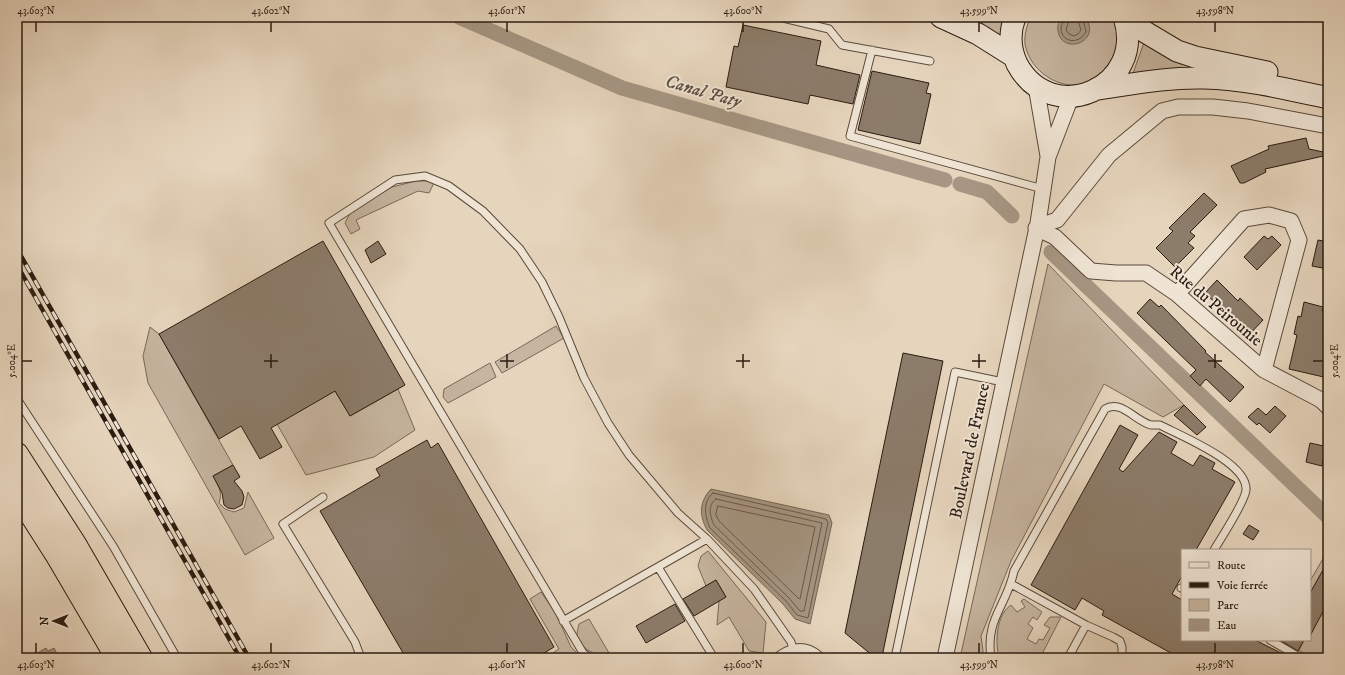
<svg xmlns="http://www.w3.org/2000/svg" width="1345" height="675" font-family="'IM FELL DW Pica',serif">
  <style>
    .green { fill: #c6b5a0; stroke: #786858 }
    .water { fill: #a69683; stroke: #756555 }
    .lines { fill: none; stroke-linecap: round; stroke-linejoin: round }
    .shore { stroke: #68584a; stroke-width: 1 }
    .canal { stroke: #a69683; stroke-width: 15 }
    .building { fill: #8c7c6a; stroke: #2b1b11 }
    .service-casing { stroke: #5a4a3c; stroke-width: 9 }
    .minor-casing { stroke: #5a4a3c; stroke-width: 17 }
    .secondary-casing { stroke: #2b1b11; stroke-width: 23 }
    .trunk-casing { stroke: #2b1b11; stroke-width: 24 }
    .service { stroke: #efe4d4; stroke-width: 7 }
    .minor { stroke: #efe4d4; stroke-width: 15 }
    .secondary { stroke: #efe4d4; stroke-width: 21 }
    .trunk { stroke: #e6d5bd; stroke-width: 22 }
    .rail-casing { stroke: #2b1b11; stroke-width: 4.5 }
    .rail { stroke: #efe4d4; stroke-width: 3; stroke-dasharray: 9; stroke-linecap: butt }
    .ticks { fill: none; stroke: #2b1b11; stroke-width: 1.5 }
    .labels { text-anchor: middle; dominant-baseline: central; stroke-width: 4; stroke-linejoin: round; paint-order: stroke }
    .street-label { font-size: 17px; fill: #2b1b11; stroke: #efe4d4 }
    .water-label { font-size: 18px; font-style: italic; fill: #5c4c3f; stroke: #efe4d4 }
    .neatline { fill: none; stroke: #2b1b11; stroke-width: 1.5 }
    .ticks-label { font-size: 10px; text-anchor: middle; fill: #2b1b11 }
  </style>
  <rect width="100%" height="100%" fill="#e6d5bd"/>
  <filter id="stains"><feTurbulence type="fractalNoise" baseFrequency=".005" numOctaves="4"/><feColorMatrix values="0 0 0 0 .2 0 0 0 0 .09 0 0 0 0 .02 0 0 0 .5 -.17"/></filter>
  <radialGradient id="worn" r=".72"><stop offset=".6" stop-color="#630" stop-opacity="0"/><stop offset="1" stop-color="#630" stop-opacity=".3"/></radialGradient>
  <path class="green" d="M969 17H1007L1003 36H999L991 29Z
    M1030 17H1062L1060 20 1088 21 1085 17H1115C1116 27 1120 41 1118 51 1117 55 1112 60 1109 63 1107 67 1104 73 1100 76 1072 98 1031 77 1025 44 1024 35 1027 26 1030 17Z
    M1145 40 1205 69 1132 76Z
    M416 181H433V185L429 193 418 191 356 220 360 229 351 234 345 223 351 211 392 187Z
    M1048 264 1184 405 1163 417 1104 384 1011 561 981 636 984 658H960Z
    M556 326 564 338 502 373 495 362Z
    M150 327 159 334 233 465 213 476C218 485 223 492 219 503L225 509 234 512 244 508 248 492 274 538 245 555 148 383 143 356Z
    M490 363 496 377 448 403 443 397 444 389Z
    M398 389 415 430 374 457 306 475 277 424 335 391 350 416Z
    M1328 550V658H1311L1299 650 1304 640H1310V581Z
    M708 551 766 622 763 653 749 651 729 617 717 625 719 601 726 597 716 580 706 586 698 566 701 556Z
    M541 592 555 612 571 647 582 658H545L559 649 530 599Z
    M1024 599 1042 612 1037 620 1033 617 1028 624 1033 628 1027 639 1036 644 1039 639 1043 640 1050 628 1044 625 1050 617H1061L1040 658H999C995 642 996 615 1011 605L1017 612 1025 607 1021 601Z
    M589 619 612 658C601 658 583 650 578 640 576 634 578 629 579 624Z"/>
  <path class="water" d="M1062 17H1085C1103 42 1062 56 1058 31 1057 26 1059 21 1062 17Z
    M711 489 829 515 832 523 810 624 795 619 783 604 707 530C699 515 699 502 711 489Z
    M46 648 48 651 54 648 59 658H29Z"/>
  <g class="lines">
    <path class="shore" d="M1065 17C1064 21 1061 24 1061 29 1062 44 1081 44 1086 31L1082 17
      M1070 17 1066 30 1069 34 1074 36 1078 34 1081 30 1077 17
      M713 493 826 519 828 523 808 618 797 615 786 601 710 528C705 517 702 502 713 493Z
      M716 499 822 523 804 611H800L789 598 714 525C710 516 707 505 716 499Z
      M718 506 815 527 800 599 798 598 719 521 716 515Z"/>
    <path class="canal" d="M459 17 622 88 945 180
      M960 184 987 192 1012 216
      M1051 252 1328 517"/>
  </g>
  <path class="building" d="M743 25 821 41 816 65 860 75 853 104 810 95 808 104 726 87 734 46 738 47Z
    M872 71 929 83 926 93 931 94 920 144 858 130Z
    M1306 138 1309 149 1328 153V155L1265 169 1266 172 1244 183H1240L1231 166 1269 149 1268 146Z
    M1204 193 1217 205 1190 232 1195 236 1188 243 1194 248 1175 267 1156 248 1173 231 1169 228Z
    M1264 236 1268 239 1272 236 1281 245 1257 270 1244 257Z
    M1318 240 1328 242V269L1312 266Z
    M323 241 405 385 350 416 335 391 271 428 282 447 260 459 241 426 219 439 159 334Z
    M378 241 386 254 371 263 365 250Z
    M1217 280 1238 301 1240 298 1263 320 1247 337 1230 321 1232 319 1205 293Z
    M1150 299 1159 307 1161 305 1206 351 1205 352 1244 387 1230 402 1206 379 1200 386 1190 376 1196 370 1137 313Z
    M1304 302 1323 307 1322 311 1328 312V378L1289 369 1297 335 1294 334 1298 316 1301 317Z
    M903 353 943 361 882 657 873 656 845 633Z
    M1184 405 1206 427 1197 435 1174 415Z
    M1275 406 1286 416 1270 433 1259 423 1257 425 1248 417 1258 408 1266 415Z
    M1120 425 1138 435 1119 469 1123 472 1159 432 1177 442 1171 453 1193 466 1200 455 1215 463 1212 469 1235 482 1196 550H1182V576L1172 594 1182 600V640H1255L1291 658H1180L1102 615 1104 611 1082 598 1075 610 1031 585Z
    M427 440 431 448 438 443 554 647 536 658H406L320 511 380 476 376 469Z
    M1310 443 1328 447V461L1323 460 1322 466 1306 462Z
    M233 465 240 477 234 481 242 491 244 497 242 505 234 509 228 508 224 505 222 493 213 476Z
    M1249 525 1259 531 1253 540 1243 534Z
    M1328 561V602L1310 636V593Z
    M716 580 726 597 694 616 683 599Z
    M675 604 685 621 646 643 636 626Z
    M1280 640H1304L1298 651Z"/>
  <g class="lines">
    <g class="service-casing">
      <path id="service" d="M779 17 829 29 842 45 930 61
        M872 50 850 136 1043 189
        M17 399 113 546 177 658
        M323 497 283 524 355 642 361 658
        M658 567 714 658
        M1011 584 1086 625 1113 637 1120 641 1122 647V658
        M1181 588H1182
        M563 621 707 539
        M1270 640 1301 658
        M590 658 583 653 329 223 395 180 425 176 449 186 483 211 520 249 542 282 559 317 584 378 608 423 629 455 678 513 707 539 754 589 791 642 794 652
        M895 658 955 372 1003 382
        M991 658C985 618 1007 606 1014 571L1105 409C1121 399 1135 421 1151 425 1154 425 1157 425 1160 425 1181 436 1248 463 1246 490 1245 502 1221 538 1214 550
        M1068 658 1086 625"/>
    </g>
    <g class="minor-casing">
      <path id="minor" d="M1036 86 1048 156
        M1038 223H1048L1057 220 1109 155 1162 111 1178 107H1213L1248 111 1328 126
        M1036 228 1055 237 1091 271 1116 273H1146L1177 294 1264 370 1321 400 1328 407
        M1177 294 1244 219 1269 215 1291 221 1299 240 1264 370
        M782 658C794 650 805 649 816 658
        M945 658 1038 223 1048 157 1071 97"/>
    </g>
    <g class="secondary-casing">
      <path id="secondary" d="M941 17 978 34 1013 56
        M1015 17C1009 33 1010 49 1017 64 1052 129 1147 87 1124 17
        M1125 20 1177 51 1195 57 1267 72
        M1097 89C1132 84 1168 77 1204 78 1246 79 1287 89 1328 98"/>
    </g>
    <g class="trunk-casing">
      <path id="trunk" d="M17 454 75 544 141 658
        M17 493 56 554 117 658"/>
    </g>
    <use href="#service" class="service"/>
    <use href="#minor" class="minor"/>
    <use href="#secondary" class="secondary"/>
    <use href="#trunk" class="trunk"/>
    <g class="rail-casing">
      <path id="rail" d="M17 249 249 658
        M17 265 240 658"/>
    </g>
    <use href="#rail" class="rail"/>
  </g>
  <path class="ticks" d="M36 22V32M271 22V32M507 22V32M743 22V32M979 22V32M1215 22V32M271 354V368M507 354V368M743 354V368M979 354V368M1215 354V368M22 361H32M264 361H278M500 361H514M736 361H750M972 361H986M1208 361H1222M1313 361H1323M36 643V653M271 643V653M507 643V653M743 643V653M979 643V653M1215 643V653"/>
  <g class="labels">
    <g class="street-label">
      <text transform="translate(1216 306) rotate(40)">Rue du Peirounie</text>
      <text transform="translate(970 451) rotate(-78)">Boulevard de France</text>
    </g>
    <g class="water-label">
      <text transform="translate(703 92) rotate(16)">Canal Paty</text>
    </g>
  </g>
  <rect width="1345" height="675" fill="none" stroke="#e6d5bd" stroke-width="44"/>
  <rect x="1181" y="549" width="130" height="92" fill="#efe4d4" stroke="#a19486"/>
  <rect x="1189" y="562" width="20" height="6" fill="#efe4d4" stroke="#a19486"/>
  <text x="1217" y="569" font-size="12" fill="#2b1b11">Route</text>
  <rect x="1189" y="582" width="20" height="6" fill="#2b1b11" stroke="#a19486"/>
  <text x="1217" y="589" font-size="12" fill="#2b1b11">Voie ferrée</text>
  <rect x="1189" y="599" width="20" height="12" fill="#c6b5a0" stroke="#a19486"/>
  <text x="1217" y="609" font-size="12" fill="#2b1b11">Parc</text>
  <rect x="1189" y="619" width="20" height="12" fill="#a69683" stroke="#a19486"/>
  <text x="1217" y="629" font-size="12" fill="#2b1b11">Eau</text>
  <g transform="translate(54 621) rotate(270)" stroke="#efe4d4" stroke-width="3" paint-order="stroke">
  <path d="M0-3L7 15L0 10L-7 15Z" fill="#2b1b11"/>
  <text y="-6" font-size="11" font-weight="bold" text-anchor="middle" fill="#2b1b11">N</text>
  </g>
  <rect x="22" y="22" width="1301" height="631" class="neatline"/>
  <g class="ticks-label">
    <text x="36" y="14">43.603°N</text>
    <text x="271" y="14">43.602°N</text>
    <text x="507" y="14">43.601°N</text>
    <text x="743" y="14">43.600°N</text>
    <text x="979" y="14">43.599°N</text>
    <text x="1215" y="14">43.598°N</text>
    <text transform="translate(1334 361) rotate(-90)" y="4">5.004°E</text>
    <text transform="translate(11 361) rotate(-90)" y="4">5.004°E</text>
    <text x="36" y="668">43.603°N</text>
    <text x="271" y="668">43.602°N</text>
    <text x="507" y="668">43.601°N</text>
    <text x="743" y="668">43.600°N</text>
    <text x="979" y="668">43.599°N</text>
    <text x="1215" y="668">43.598°N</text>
  </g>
  <rect width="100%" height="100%" filter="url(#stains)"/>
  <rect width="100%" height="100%" fill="url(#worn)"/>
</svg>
